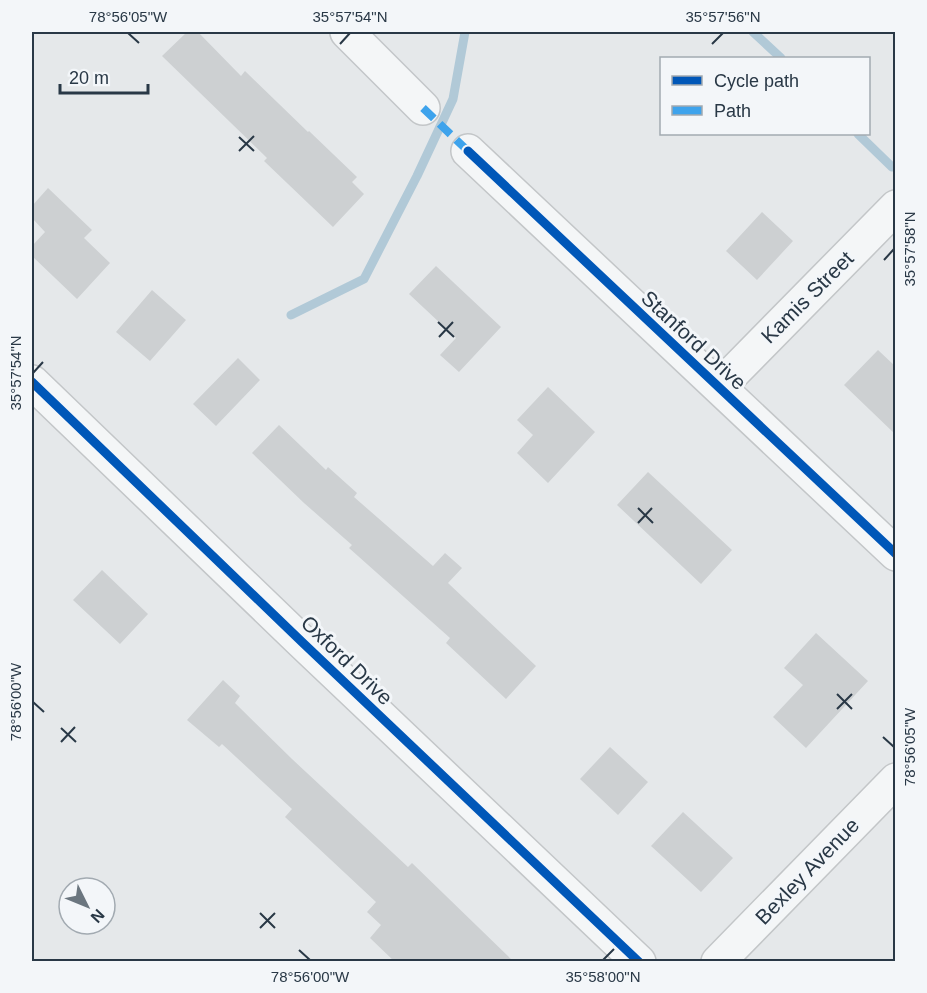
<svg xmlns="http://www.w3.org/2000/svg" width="927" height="993" font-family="Helvetica,sans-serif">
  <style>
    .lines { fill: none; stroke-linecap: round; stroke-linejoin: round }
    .stream { stroke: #b1c9d7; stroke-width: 9 }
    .building { fill: #cdd0d2 }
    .minor-casing { stroke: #c3c6c8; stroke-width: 36 }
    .minor { stroke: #f4f6f7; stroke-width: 33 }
    .quiet { stroke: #3ea3ec; stroke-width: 8; stroke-dasharray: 15 8; stroke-linecap: butt }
    .cycleway-casing { stroke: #f3f6f9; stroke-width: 13 }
    .cycleway { stroke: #0057b8; stroke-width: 9 }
    .ticks { fill: none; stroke: #293846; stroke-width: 2 }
    .labels { text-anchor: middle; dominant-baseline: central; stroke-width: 6; stroke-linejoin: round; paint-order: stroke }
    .street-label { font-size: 21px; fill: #293846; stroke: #f3f6f9 }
    .neatline { fill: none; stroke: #293846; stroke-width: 2 }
    .ticks-label { font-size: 15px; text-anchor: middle; fill: #293846 }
  </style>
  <rect width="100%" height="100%" fill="#e5e8ea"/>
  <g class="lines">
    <path class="stream" d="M753 32 781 58
      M858 134 892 167
      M291 315 364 279 417 176 453 99 465 32"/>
  </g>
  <path class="building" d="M187 32H198L241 76 245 71 308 132 309 131 357 177 352 182 364 194 333 227 264 161 267 158 162 56Z
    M48 188 92 230 84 238 110 263 77 299 32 256V246L45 232 32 218V206Z
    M762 212 793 241 757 280 726 251Z
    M436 266 501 327 459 372 440 355 456 338 409 294Z
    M152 290 186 320 150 361 116 332Z
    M878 350 896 367V435L844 385Z
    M238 358 260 380 216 426 193 404Z
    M548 387 595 432 548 483 517 453 533 435 517 420Z
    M279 425 326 470 328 467 357 493 354 497 433 566 445 553 462 568 448 583 536 666 506 699 446 643 450 638 349 548 352 545 304 503 252 453Z
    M648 472 732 550 701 584 617 505Z
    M102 570 148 614 120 644 73 600Z
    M816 633 868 681 806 748 773 717 803 685 784 668Z
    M223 680 240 696 235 703 292 759 408 867 412 863 514 962H395L370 938 381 925 367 912 376 902 285 817 292 809 222 744 219 747 187 720Z
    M610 747 648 782 618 815 580 779Z
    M683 812 733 858 701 892 651 846Z"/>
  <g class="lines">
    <g class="minor-casing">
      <path id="minor" d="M347 32 423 108
        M468 151 896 554
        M32 382 302 642 639 962
        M719 387 896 207
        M718 962 896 780"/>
    </g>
    <use href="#minor" class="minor"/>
    <path class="quiet" d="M423 108 468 151"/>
    <g class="cycleway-casing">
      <path id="cycleway" d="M468 151 896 554
        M32 382 302 642 639 962"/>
    </g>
    <use href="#cycleway" class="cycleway"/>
  </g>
  <path class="ticks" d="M128 33 139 43M340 44 350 33M712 44 723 33M239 137 254 151M239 151 254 136M884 260 894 249M438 322 454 337M439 337 453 322M33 373 43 362M638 508 653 523M638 523 652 508M837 694 852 709M33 702 44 712M837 709 852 694M61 728 76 742M883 737 894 747M61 742 75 727M260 913 275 928M260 928 275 913M299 950 310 960M603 960 614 949"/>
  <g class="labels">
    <g class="street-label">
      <text transform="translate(807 297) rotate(-45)">Kamis Street</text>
      <text transform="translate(694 340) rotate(43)">Stanford Drive</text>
      <text transform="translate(347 660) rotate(44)">Oxford Drive</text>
      <text transform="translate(807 871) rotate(-46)">Bexley Avenue</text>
    </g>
  </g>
  <rect width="927" height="993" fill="none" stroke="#f3f6f9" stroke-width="66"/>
  <rect x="660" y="57" width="210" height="78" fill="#f3f6f9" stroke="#a2aab1" stroke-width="1.5"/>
  <rect x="672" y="76" width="30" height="9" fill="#0057b8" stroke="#a2aab1" stroke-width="1.5"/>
  <text x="714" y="87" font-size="18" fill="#293846">Cycle path</text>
  <rect x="672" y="106" width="30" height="9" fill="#3ea3ec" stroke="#a2aab1" stroke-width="1.5"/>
  <text x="714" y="117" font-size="18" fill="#293846">Path</text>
  <g transform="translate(87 906) rotate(133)"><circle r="28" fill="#f3f6f9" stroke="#a2aab1" stroke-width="1.5"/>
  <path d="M0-4.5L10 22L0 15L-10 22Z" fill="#6b767f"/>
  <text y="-9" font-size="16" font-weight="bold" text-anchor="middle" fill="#293846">N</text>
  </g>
  <path d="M60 84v9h88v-9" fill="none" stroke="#293846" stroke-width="3"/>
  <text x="69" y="84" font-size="18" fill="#293846" stroke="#f3f6f9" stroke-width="4.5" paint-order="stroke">20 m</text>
  <rect x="33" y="33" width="861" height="927" class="neatline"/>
  <g class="ticks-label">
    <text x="128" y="22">78°56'05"W</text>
    <text x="350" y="22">35°57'54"N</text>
    <text x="723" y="22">35°57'56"N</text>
    <text transform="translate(910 249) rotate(-90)" y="5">35°57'58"N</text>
    <text transform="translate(16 373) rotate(-90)" y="5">35°57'54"N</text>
    <text transform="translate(16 702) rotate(-90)" y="5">78°56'00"W</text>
    <text transform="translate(910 747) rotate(-90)" y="5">78°56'05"W</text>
    <text x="310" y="982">78°56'00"W</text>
    <text x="603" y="982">35°58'00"N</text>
  </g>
</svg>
